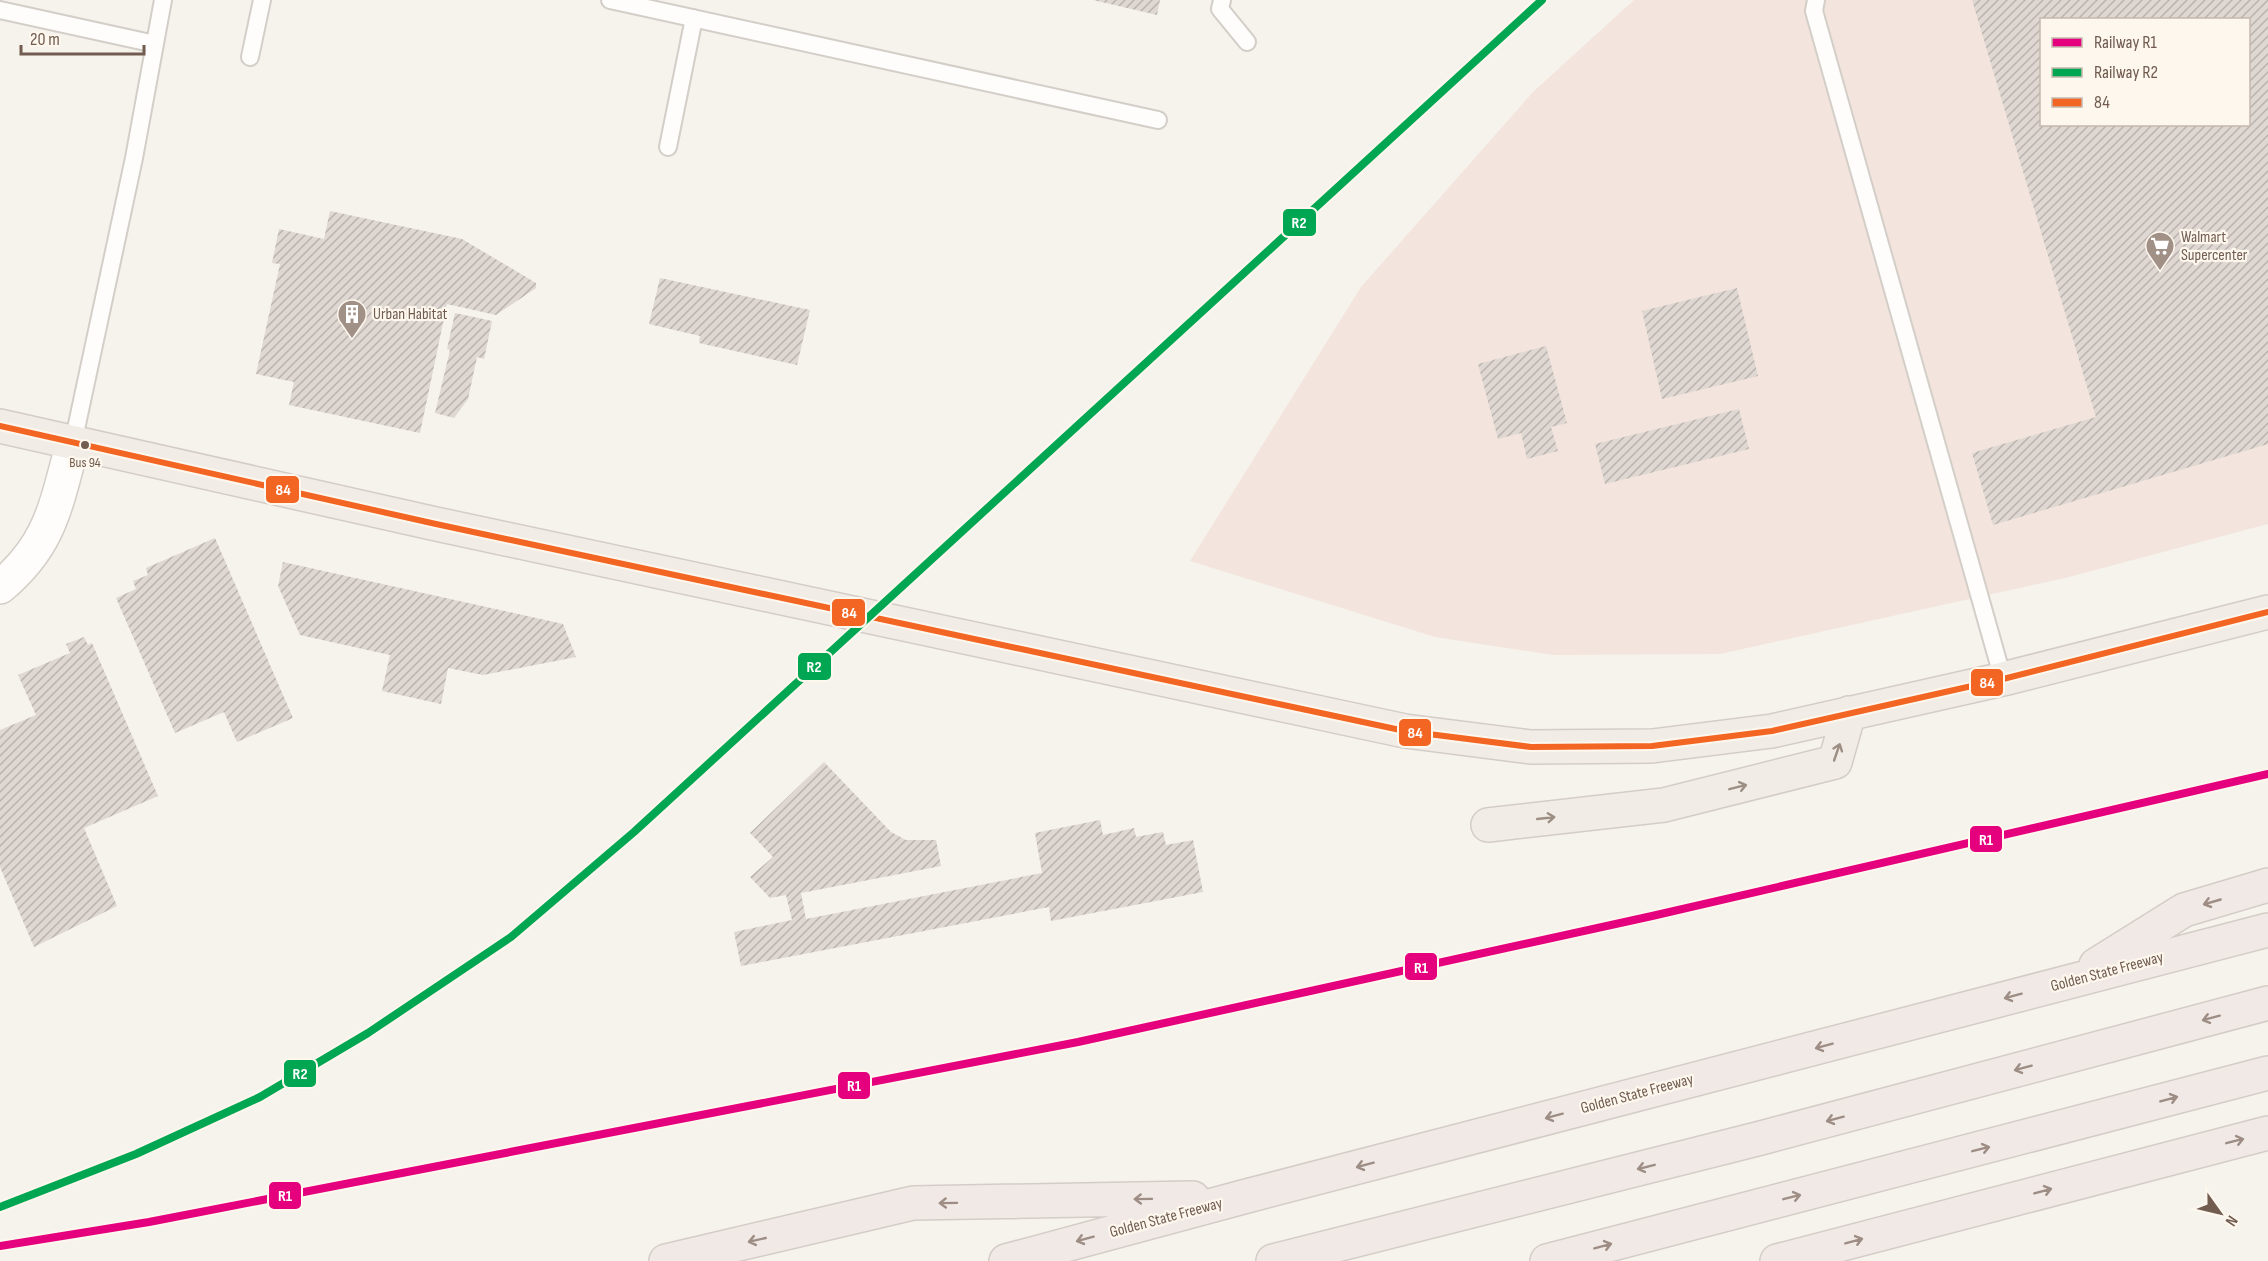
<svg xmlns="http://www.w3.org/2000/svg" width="2268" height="1261" font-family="'Sofia Sans Condensed',sans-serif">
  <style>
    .commercial { fill: #f3e5de; fill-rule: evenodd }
    .building { fill: url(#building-hatch); fill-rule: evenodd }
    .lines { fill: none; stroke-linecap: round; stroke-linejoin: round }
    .service-casing { stroke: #d3cec7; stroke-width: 20 }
    .minor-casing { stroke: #d3cec7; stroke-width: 36 }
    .primary-casing { stroke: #d4cdc7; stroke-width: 36 }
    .motorway-casing { stroke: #d4cdc7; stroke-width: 36 }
    .service { stroke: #fefdfc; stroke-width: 16 }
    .minor { stroke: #fefdfc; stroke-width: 33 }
    .primary { stroke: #f1ede6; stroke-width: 33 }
    .motorway { stroke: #f0e9e5; stroke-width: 33 }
    .bus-1-casing { stroke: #fdf7ee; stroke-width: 10 }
    .bus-1 { stroke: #f26522; stroke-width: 6 }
    .rail-1-casing { stroke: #fdf7ee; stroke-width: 12 }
    .rail-2-casing { stroke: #fdf7ee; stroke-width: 12 }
    .rail-1 { stroke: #e5007d; stroke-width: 8 }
    .rail-2 { stroke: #00a651; stroke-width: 8 }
    .oneway { stroke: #9e8f84 }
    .oneway2 { stroke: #9d8d84 }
    .bus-dot { fill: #715c4f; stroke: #fdf7ee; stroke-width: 2 }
    .labels { text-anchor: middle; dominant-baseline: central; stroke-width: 4.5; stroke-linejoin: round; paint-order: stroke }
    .bus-label { font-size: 14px; fill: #715c4f; stroke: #fdf7ee }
    .poi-label { font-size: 16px; fill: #715c4f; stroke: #fdf7ee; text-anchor: start }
    .street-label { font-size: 16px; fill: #715c4f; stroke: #fdf7ee }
    .line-badge { stroke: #fdf7ee; stroke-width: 2 }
    .badge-label { font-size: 16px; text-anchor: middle; font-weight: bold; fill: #fff }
  </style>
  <defs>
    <pattern id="building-hatch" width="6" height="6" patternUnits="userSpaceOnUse" patternTransform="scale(1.5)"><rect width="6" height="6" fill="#dfd8d2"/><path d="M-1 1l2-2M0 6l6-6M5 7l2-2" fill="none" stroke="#b9b2ad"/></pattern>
  </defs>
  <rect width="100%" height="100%" fill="#f6f2ec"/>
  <path class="commercial" d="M1634 0H2268V524L2069 577 1720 654 1553 655 1435 637 1190 561 1361 287 1534 91ZM2042 20H2248V124H2042Z"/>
  <path class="building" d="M1093 0H1160L1157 15Z
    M1972 0H2268V444L1993 525 1972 453 2096 417ZM2042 20H2248V124H2042Z
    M330 211 462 239 536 283V288L496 315 447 304 420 433 289 405 294 382 256 374 280 264 272 263 279 229 324 239Z
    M660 278 810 310 797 365 699 343 700 336 649 324Z
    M1737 288 1758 376 1662 399 1642 311Z
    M455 313 492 321 484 359 477 357 468 399 454 418 435 413 450 350 447 349Z
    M1546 346 1567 423 1551 427 1558 451 1527 459 1521 433 1498 439 1478 364Z
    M1739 409 1749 449 1605 484 1595 444Z
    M215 538 293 718 237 742 224 712 175 733 116 598 136 589 133 581 148 575 146 568Z
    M283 562 563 624 576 657 483 675 448 668 441 704 382 691 390 655 300 635 278 586Z
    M84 637 88 645 92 643 158 796 84 828 117 906 34 947 0 867V730L36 715 18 675 70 653 66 644Z
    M824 762 891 832 906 840H936L941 866 801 893 806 919 1042 873 1035 833 1100 820 1103 835 1134 828 1136 837 1163 832 1166 845 1193 840 1203 892 1051 921 1049 907 741 966 734 932 792 920 786 895 770 898 750 877 773 857 750 833Z"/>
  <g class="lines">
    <g class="service-casing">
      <path id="service" d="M610 0 1158 120
        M1222 0 1220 9 1247 42
        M1816 0 1814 11 2003 679
        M0 10 155 44
        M250 57 262 0
        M668 147 694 18
        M73 443 134 158 163 0"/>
    </g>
    <g class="minor-casing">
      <path id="minor" d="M0 587C52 544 56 503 73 443"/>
    </g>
    <g class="primary-casing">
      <path id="primary" d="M0 426 436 524 1405 731 1531 747 1652 746 1772 731 2003 679 2268 612
        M1488 825 1664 805 1835 762 1849 713"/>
    </g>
    <g class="motorway-casing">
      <path id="motorway" d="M2096 965 2184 910 2268 885
        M666 1261 913 1203 1193 1198
        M1006 1261 1243 1197 2268 930
        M1273 1261 1761 1138 2268 1003
        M1547 1261 2268 1073
        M1777 1261 2268 1133"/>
    </g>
    <use href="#service" class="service"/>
    <use href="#minor" class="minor"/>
    <use href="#primary" class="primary"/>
    <use href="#motorway" class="motorway"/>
    <g class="bus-1-casing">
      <path id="bus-1" d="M0 426 436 524 1405 731 1531 747 1652 746 1772 731 2003 679 2268 612"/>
    </g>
    <use href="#bus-1" class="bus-1"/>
    <g class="rail-1-casing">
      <path id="rail-1" d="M0 1246 149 1222 1078 1042 1652 916 2268 774"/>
    </g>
    <g class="rail-2-casing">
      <path id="rail-2" d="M0 1207 136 1154 260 1097 368 1033 511 937 634 832 1542 0"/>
    </g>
    <use href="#rail-1" class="rail-1"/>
    <use href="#rail-2" class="rail-2"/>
  </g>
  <defs><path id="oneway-shaft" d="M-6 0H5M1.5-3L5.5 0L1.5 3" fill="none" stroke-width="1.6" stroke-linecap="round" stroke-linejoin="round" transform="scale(1.5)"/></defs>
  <g class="oneway">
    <use href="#oneway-shaft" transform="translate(1837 752) rotate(-71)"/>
    <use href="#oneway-shaft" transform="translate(1738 787) rotate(-14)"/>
    <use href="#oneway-shaft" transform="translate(1546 818) rotate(-6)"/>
  </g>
  <g class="oneway2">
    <use href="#oneway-shaft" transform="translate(2212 902) rotate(164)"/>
    <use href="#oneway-shaft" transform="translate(2013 996) rotate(165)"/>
    <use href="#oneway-shaft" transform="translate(2211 1018) rotate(165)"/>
    <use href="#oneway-shaft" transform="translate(1824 1046) rotate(165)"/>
    <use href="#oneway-shaft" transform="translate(2023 1068) rotate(165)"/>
    <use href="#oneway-shaft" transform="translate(2169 1099) rotate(-15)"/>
    <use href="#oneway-shaft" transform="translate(1554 1116) rotate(165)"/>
    <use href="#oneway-shaft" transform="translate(1835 1119) rotate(165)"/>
    <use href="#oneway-shaft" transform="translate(2235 1141) rotate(-14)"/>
    <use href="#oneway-shaft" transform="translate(1981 1149) rotate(-14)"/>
    <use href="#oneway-shaft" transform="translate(1365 1165) rotate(165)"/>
    <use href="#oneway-shaft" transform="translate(1646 1167) rotate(166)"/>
    <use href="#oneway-shaft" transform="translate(2043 1191) rotate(-15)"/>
    <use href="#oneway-shaft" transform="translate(1792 1197) rotate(-14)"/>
    <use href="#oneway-shaft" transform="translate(1143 1199) rotate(179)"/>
    <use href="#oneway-shaft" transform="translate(948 1203) rotate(179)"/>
    <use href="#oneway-shaft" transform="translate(1085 1239) rotate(165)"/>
    <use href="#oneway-shaft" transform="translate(757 1240) rotate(167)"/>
    <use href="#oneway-shaft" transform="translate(1854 1241) rotate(-15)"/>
    <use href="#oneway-shaft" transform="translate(1603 1246) rotate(-15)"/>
  </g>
  <defs>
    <g id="supermarket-pin" transform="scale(1.5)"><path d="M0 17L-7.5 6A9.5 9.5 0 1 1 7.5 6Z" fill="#a09086" stroke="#fdf7ee"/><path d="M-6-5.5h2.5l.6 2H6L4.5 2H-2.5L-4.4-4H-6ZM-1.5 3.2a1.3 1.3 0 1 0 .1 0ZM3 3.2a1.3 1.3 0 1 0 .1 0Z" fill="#fff"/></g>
    <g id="building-pin" transform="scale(1.5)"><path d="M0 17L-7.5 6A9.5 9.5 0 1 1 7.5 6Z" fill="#a09086" stroke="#fdf7ee"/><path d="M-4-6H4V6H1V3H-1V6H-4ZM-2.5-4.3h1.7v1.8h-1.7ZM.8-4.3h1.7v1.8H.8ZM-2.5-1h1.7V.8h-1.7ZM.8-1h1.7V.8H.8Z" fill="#fff"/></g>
  </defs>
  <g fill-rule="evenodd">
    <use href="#supermarket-pin" x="2160" y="246"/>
    <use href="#building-pin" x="352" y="314"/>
  </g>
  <circle class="bus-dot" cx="85" cy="445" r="5"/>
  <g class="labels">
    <g class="bus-label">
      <text x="85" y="462">Bus 94</text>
    </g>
    <g class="poi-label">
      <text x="2181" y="237">Walmart<tspan x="2181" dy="18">Supercenter</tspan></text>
      <text x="373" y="314">Urban Habitat</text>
    </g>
    <g class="street-label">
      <text transform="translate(2107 972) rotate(-15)">Golden State Freeway</text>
      <text transform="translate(1637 1094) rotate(-15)">Golden State Freeway</text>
      <text transform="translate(1166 1218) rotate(-15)">Golden State Freeway</text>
    </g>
  </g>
  <g class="line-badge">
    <rect x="1282" y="208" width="35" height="29" rx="6" fill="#00a651"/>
    <rect x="265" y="475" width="35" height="29" rx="6" fill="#f26522"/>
    <rect x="831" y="598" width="35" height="29" rx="6" fill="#f26522"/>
    <rect x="797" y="652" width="35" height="29" rx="6" fill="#00a651"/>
    <rect x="1970" y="668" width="34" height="29" rx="6" fill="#f26522"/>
    <rect x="1398" y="718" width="34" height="29" rx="6" fill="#f26522"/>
    <rect x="1969" y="825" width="34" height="28" rx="6" fill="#e5007d"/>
    <rect x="1404" y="952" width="34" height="29" rx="6" fill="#e5007d"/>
    <rect x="283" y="1059" width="34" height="29" rx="6" fill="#00a651"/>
    <rect x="837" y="1071" width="34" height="29" rx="6" fill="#e5007d"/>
    <rect x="268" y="1181" width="34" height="29" rx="6" fill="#e5007d"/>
  </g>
  <g class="badge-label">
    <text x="1299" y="228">R2</text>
    <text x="283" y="495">84</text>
    <text x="849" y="618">84</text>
    <text x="814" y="672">R2</text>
    <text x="1987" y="688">84</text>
    <text x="1415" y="738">84</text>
    <text x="1986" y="845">R1</text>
    <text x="1421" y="973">R1</text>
    <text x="300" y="1079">R2</text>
    <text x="854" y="1091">R1</text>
    <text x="285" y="1201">R1</text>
  </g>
  <rect x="2040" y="18" width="210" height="108" fill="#fdf7ee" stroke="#c5b9ae" stroke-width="1.5"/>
  <rect x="2052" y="38" width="30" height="9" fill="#e5007d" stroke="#c5b9ae" stroke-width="1.5"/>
  <text x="2094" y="48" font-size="18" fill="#715c4f">Railway R1</text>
  <rect x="2052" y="68" width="30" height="9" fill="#00a651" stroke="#c5b9ae" stroke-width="1.5"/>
  <text x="2094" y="78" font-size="18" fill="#715c4f">Railway R2</text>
  <rect x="2052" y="98" width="30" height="9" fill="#f26522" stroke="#c5b9ae" stroke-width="1.5"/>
  <text x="2094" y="108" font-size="18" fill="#715c4f">84</text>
  <g transform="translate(2220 1213) rotate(124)" stroke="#fdf7ee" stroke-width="4.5" paint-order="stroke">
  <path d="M0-4.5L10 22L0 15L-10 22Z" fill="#715c4f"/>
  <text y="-9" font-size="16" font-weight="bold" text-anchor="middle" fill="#715c4f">N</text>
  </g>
  <path d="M21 45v9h123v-9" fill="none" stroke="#715c4f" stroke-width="3"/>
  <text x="30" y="45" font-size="18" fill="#715c4f" stroke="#fdf7ee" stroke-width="4.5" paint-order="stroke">20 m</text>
</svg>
